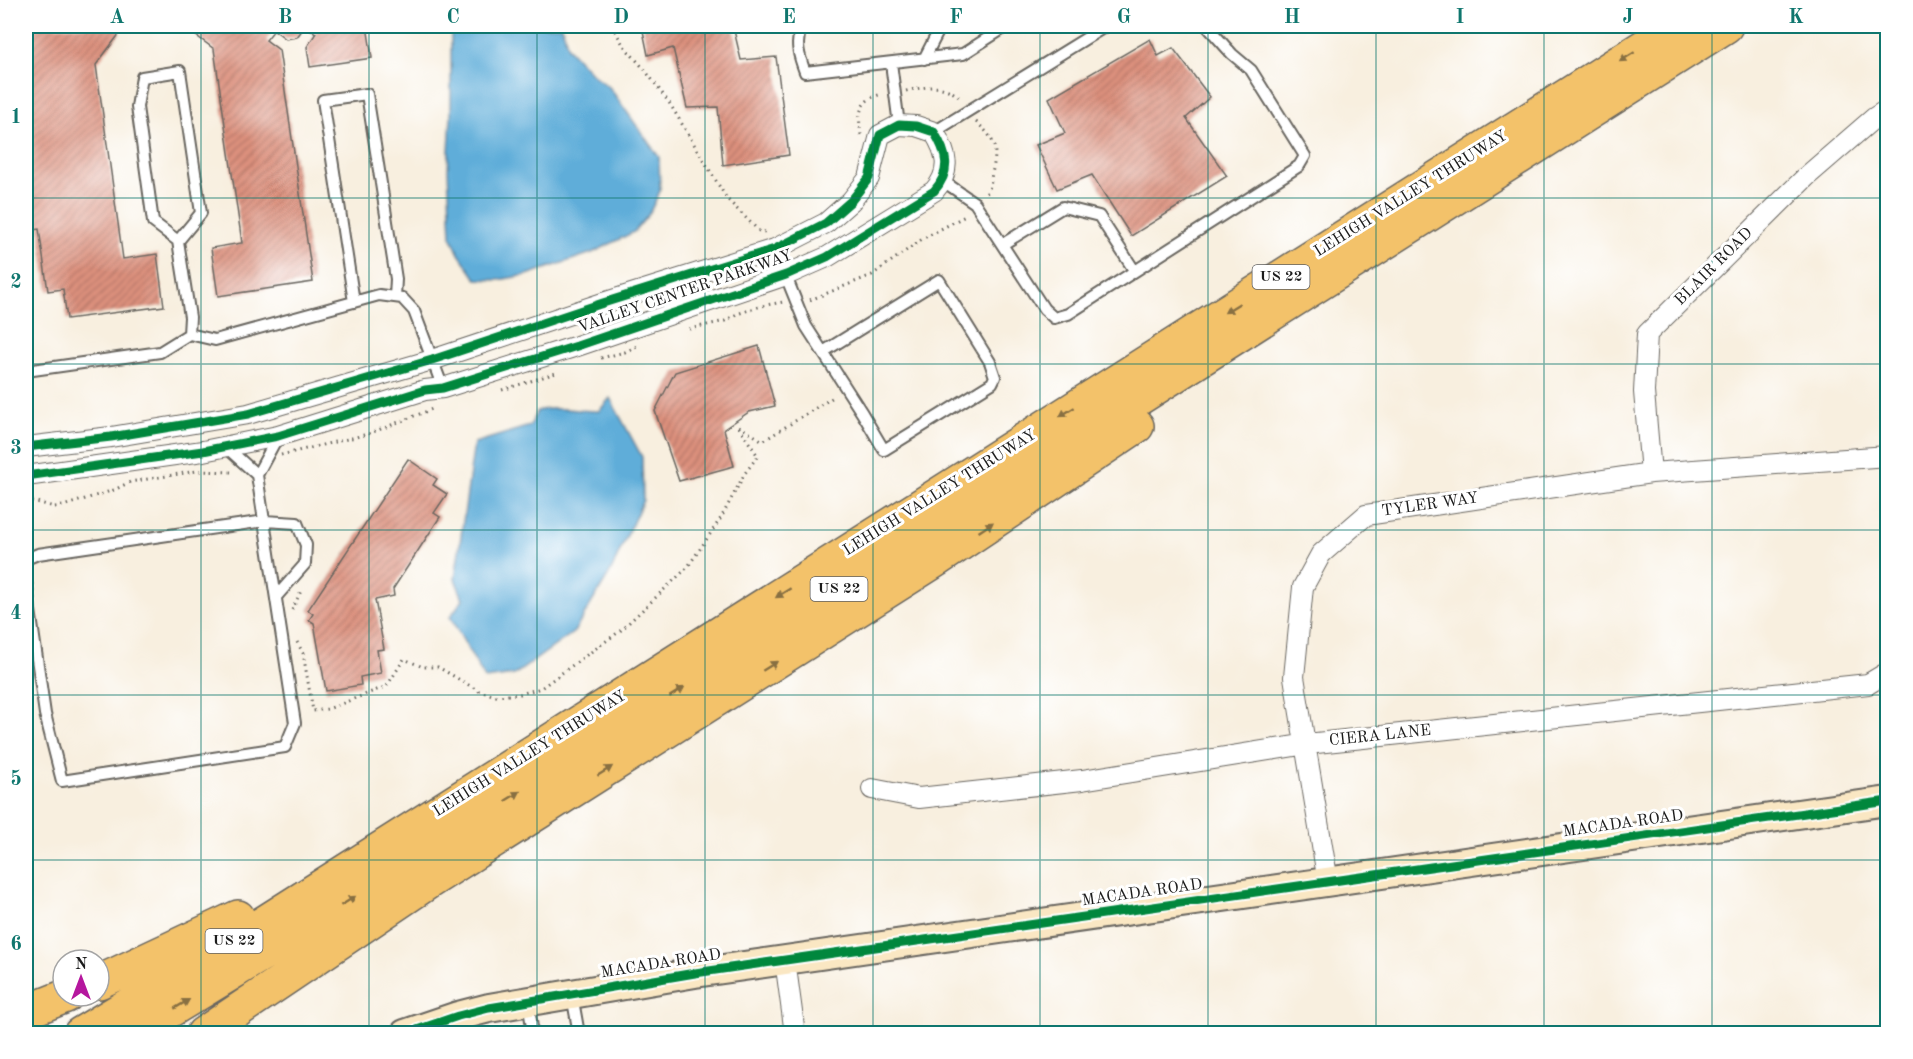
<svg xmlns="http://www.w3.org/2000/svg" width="1913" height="1059" font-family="'Old Standard TT',serif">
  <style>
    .water { fill: #5fadd9; stroke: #3e647a; stroke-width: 1.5 }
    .building { fill: url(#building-hatch) }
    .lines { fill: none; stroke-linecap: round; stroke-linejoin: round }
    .lane-casing { stroke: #696660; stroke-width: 14 }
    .street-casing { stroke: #696660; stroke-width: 22 }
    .secondary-casing { stroke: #696660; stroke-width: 32 }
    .highway-casing { stroke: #696660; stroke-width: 36 }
    .path { stroke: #696660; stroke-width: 3; stroke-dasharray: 1.5 4.5; stroke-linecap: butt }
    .lane { stroke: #fff; stroke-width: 10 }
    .street { stroke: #fff; stroke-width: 20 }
    .secondary { stroke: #fae7c3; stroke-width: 28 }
    .highway { stroke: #f3c26a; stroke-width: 33 }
    .cycleway-casing { stroke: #fff; stroke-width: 13 }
    .cycleway { stroke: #00873e; stroke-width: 9 }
    .oneway { fill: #886f43 }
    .grid { fill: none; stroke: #0f766e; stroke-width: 1.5; stroke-opacity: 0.55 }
    .labels { text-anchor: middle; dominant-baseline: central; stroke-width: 6; stroke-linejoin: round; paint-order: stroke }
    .shield { fill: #fff; stroke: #606060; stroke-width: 1.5 }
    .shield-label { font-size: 15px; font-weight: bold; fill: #1c1c1c }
    .street-label { font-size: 16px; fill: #1c1c1c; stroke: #fff }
    .neatline { fill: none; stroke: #0f766e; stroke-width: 2 }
    .grid-label { font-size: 20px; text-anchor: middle; font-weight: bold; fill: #0f766e }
  </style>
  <defs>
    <pattern id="building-hatch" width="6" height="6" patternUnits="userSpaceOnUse" patternTransform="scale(1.5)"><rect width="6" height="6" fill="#dc907d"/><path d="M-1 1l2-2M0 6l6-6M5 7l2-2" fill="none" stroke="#b27566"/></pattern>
  </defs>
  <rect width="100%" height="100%" fill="#fff"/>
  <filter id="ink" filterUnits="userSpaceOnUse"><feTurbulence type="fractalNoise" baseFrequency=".0167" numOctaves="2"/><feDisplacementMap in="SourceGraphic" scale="12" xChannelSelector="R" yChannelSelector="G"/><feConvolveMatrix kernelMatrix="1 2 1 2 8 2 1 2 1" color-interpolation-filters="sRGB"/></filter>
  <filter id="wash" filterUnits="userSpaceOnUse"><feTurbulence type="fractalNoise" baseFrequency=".008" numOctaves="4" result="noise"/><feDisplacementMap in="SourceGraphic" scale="24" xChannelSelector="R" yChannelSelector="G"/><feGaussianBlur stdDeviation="1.35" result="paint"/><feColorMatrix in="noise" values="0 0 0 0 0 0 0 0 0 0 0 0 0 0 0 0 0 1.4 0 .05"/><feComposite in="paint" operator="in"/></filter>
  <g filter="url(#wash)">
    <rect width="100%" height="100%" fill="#f8efdf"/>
    <path class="water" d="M451 26H562L568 48 592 74 610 88 659 157 660 191 649 214 634 232 592 253 527 275 498 280 476 279 459 254 451 236 448 170 451 115Z
      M610 398 642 457 643 500 610 573 574 632 514 675 485 679 450 617 463 599 455 579 474 443 530 426 537 411C553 406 580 411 599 411Z"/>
    <g id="blocks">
      <path class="building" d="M27 26H119L120 33 96 65 123 259 157 254 164 306 67 319 63 289 48 291 39 229 26 231V47H30Z
        M183 26H367L372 58 310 67 307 47 316 33 305 26 297 37 286 39 274 30 266 40 279 50 313 282 218 296 211 248 242 243 214 49Z
        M642 26H733L741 60 776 57 789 155 723 165 718 107 687 108 673 48 648 55Z
        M1150 39 1158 56 1173 48 1210 97 1186 118 1227 176 1131 236 1092 175 1057 189 1036 145 1065 133 1049 98Z
        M759 346 775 406 749 412 724 429 734 466 679 481 655 411 675 372Z
        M408 459 437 479 433 485 447 494 434 513 440 517 393 589 394 596 375 600 384 649 377 650 381 673 360 677 361 685 326 691 314 623 309 620 313 614 308 610Z"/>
    </g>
  </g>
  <g filter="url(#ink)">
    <use href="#blocks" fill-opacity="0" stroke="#696660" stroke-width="1.5"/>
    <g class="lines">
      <g class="lane-casing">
        <path id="lane" d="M816 26 801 28C795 44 799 56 805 72L963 54 1007 26
          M924 59 941 26
          M891 63 899 125
          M934 132 1106 26
          M943 181 975 203 1044 309 1054 318 1068 314 1299 166 1305 156 1251 70 1232 54 1207 26
          M178 241 153 222 137 107 142 77 180 71 201 213 178 241 190 317 189 334
          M1003 244 1063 207 1099 216 1134 270
          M775 249 806 326 862 413 884 450 992 383 995 377 990 362 939 280 823 352
          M354 302 323 100 367 94 396 279 395 297
          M26 371 160 352 189 334 215 340 379 295 402 298 414 311 443 388
          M225 446 257 475
          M26 559 38 554 265 521 297 523 306 545 305 564 276 597
          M26 582 45 714 62 781 285 747 295 723 257 475 278 436
          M572 995 579 1034
          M528 1001 533 1034"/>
      </g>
      <g class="street-casing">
        <path id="street" d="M26 447 111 437 248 414 432 360 603 303 775 249 826 223 851 201 869 178 880 135 899 125 916 126 934 132C947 153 952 171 934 191L827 257 786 275 577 346 443 388 425 390 278 436 203 451 26 476
          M1651 473 1644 392 1647 334 1807 176 1874 118 1888 109
          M872 789 919 798 1082 780 1307 744 1868 684 1888 672
          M1328 882 1294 677 1303 587 1321 554 1366 515 1651 473 1888 456
          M785 960 795 1034"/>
      </g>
      <g class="secondary-casing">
        <path id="secondary" d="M405 1034 458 1016 489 1008 695 973 1888 801"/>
      </g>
      <g class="highway-casing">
        <path id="highway" d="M99 982 238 917
          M26 1012 66 996
          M80 1034 265 922 1676 26
          M132 1034 279 944 1726 26
          M203 1034 427 883 938 559 1137 426"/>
      </g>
      <path class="path" d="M612 26 624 46 645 70 670 104 727 199 759 231 766 232
        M906 91C927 86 945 83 961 99
        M976 122C996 139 998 149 992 173 990 182 992 187 985 195
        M861 135C858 114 858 100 882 94
        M810 300 872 275 924 238 967 215
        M689 329 725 321 737 314 761 306 783 302
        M601 358 625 352 637 346
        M502 390 556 373
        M739 426 763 441 835 396
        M281 455 368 434 435 408
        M26 499 54 507 63 506 114 490 130 482 197 471 233 472
        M292 610 301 591
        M297 642 303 653 313 711 328 709 387 686 404 659 423 667H438L479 691 496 696 520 694 541 688 620 631 687 568 721 518 745 473 758 456 738 426"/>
      <use href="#lane" class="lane"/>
      <use href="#street" class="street"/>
      <use href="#secondary" class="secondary"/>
      <use href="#highway" class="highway"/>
      <g class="cycleway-casing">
        <path id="cycleway" d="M26 447 111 437 248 414 432 360 603 303 775 249 826 223 851 201 869 178 880 135 899 125 916 126 934 132C947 153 952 171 934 191L827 257 786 275 577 346 443 388 425 390 278 436 203 451 26 476
          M405 1034 458 1016 489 1008 695 973 1888 801"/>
      </g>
      <use href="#cycleway" class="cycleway"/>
    </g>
    <defs><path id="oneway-solid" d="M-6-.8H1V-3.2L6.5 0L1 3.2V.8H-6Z" transform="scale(1.5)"/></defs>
    <g class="oneway">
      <use href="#oneway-solid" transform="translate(1627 57) rotate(148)"/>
      <use href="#oneway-solid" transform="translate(1232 308) rotate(148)"/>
      <use href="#oneway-solid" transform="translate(1067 412) rotate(148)"/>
      <use href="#oneway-solid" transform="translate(986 527) rotate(-34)"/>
      <use href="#oneway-solid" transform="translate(783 593) rotate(148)"/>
      <use href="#oneway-solid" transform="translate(770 666) rotate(-32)"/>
      <use href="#oneway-solid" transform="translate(677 692) rotate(-32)"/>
      <use href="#oneway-solid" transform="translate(605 771) rotate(-32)"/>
      <use href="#oneway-solid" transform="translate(513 796) rotate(-32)"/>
      <use href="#oneway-solid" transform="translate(348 901) rotate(-32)"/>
      <use href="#oneway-solid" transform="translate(182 1004) rotate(-31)"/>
    </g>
  </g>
  <path class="grid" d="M201 26V1034M369 26V1034M537 26V1034M705 26V1034M873 26V1034M1040 26V1034M1208 26V1034M1376 26V1034M1544 26V1034M1712 26V1034M26 198H1888M26 364H1888M26 530H1888M26 695H1888M26 860H1888"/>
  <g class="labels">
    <g class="shield">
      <rect x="1252.5" y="265" width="57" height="24" rx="4.5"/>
      <rect x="810.5" y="577" width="57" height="24" rx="4.5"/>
      <rect x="205.5" y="929" width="57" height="24" rx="4.5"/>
    </g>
    <g class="shield-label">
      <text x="1281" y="277">US 22</text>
      <text x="839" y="589">US 22</text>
      <text x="234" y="941">US 22</text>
    </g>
    <g class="street-label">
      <text transform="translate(1411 194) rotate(-32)">LEHIGH VALLEY THRUWAY</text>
      <text transform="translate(1714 267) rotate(-45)">BLAIR ROAD</text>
      <text transform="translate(685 292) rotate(-19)">VALLEY CENTER PARKWAY</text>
      <text transform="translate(940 493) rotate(-32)">LEHIGH VALLEY THRUWAY</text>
      <text transform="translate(1430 505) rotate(-8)">TYLER WAY</text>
      <text transform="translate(1380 736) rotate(-6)">CIERA LANE</text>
      <text transform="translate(530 754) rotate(-32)">LEHIGH VALLEY THRUWAY</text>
      <text transform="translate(1623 824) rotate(-8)">MACADA ROAD</text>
      <text transform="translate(1142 893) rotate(-8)">MACADA ROAD</text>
      <text transform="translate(661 964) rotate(-9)">MACADA ROAD</text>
    </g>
  </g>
  <rect width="1913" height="1059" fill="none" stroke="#fff" stroke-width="66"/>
  <g transform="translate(81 978)"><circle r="28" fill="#ffffff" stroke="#a4a4a4" stroke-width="1.5"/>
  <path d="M0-4.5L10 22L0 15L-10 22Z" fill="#b5179e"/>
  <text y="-9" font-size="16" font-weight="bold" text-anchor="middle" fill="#1c1c1c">N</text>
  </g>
  <rect x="33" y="33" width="1847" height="993" class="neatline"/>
  <g class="grid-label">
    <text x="117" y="23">A</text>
    <text x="285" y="23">B</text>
    <text x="453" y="23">C</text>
    <text x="621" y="23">D</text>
    <text x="789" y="23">E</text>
    <text x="956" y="23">F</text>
    <text x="1124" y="23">G</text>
    <text x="1292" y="23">H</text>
    <text x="1460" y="23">I</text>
    <text x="1628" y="23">J</text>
    <text x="1796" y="23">K</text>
    <text x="16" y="123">1</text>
    <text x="16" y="288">2</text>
    <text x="16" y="454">3</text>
    <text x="16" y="619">4</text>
    <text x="16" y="785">5</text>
    <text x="16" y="950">6</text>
  </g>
</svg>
